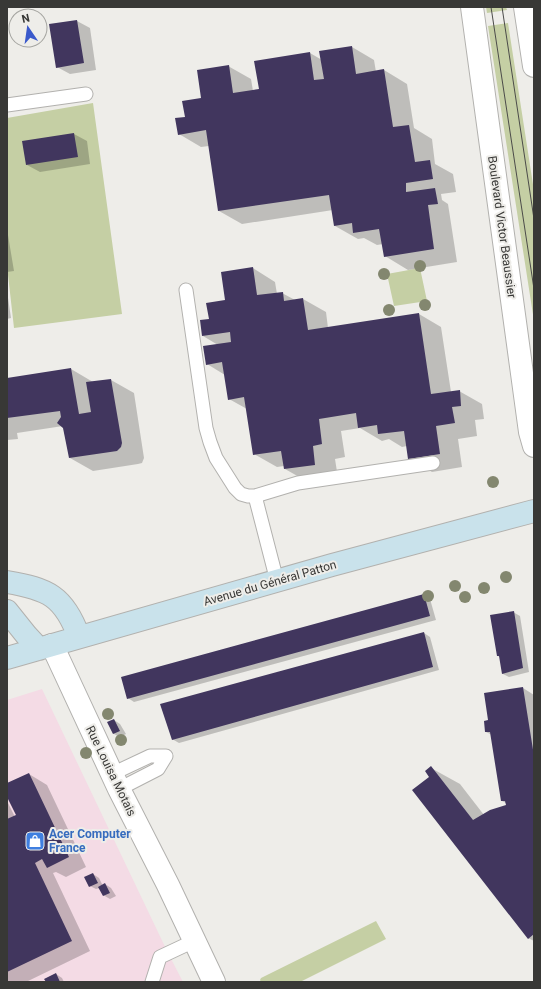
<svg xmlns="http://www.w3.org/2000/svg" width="541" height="989" font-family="Roboto,sans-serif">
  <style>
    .industrial { fill: #f4dbe5 }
    .green { fill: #c5cfa4 }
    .shadow { fill: #0003 }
    .building { fill: #41365e }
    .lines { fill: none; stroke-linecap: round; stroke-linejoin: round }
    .lane-casing { stroke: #b2b1ae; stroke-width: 15 }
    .street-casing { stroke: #b2b1ae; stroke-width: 24 }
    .secondary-casing { stroke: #b2b1ae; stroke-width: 24 }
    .lane { stroke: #fff; stroke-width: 13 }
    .street { stroke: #fff; stroke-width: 22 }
    .secondary { stroke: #c9e2eb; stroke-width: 22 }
    .tram { stroke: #4b4b49; stroke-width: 1 }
    .tree { fill: #83876f }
    .labels { text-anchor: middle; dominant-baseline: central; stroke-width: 4; stroke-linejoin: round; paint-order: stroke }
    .street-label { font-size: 12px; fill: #383836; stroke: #eeede9 }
    .shop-label { font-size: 12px; font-weight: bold; fill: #366cbe; stroke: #eeede9; text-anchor: start }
  </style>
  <rect width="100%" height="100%" fill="#eeede9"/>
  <path class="industrial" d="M42 689 168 953 183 982H7V700Z"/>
  <path class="green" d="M486 7H506L507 10 487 13Z
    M508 23 534 191V321L488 26Z
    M93 103 122 314 14 328 7 266V118Z
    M420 268 427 301 394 306 387 274Z
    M376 921 386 939 300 982H261L260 980 261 978Z"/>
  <path class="shadow" d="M77 21 90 28 96 70 70 74 57 67Z
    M352 47 374 60 376 72 384 70 407 84 414 128 432 139 435 164 453 174 456 192 441 194 442 200 448 204 457 262 408 270 385 256 383 244 377 245 364 238 358 239 335 226 333 210 242 224 219 211 209 146 201 147 179 134 186 118 228 66 251 79 253 91 260 90 310 53 322 60Z
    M74 134 87 141 90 164 40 172 27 165Z
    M7 229 14 271 7 272Z
    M253 268 275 282 277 294 282 293 295 300 303 299 326 312 328 328 419 314 441 327 451 392 459 391 482 404 484 419 475 420 477 436 458 439 462 467 432 472 409 458 407 446 402 447 389 439 382 441 360 428 341 431 345 457 335 459 338 478 308 482 285 469 284 466 277 467 254 454 247 409 229 399 225 375 207 364 218 345 203 336 210 319Z
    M7 291 11 318 7 319Z
    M71 369 93 382 111 380 134 393 144 458 142 463 138 464 93 471 70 458 63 426 17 433 18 439 7 440V379Z
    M424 596 430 599 436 620 134 702 128 698Z
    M513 612 520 616 529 672 509 677 503 674 500 657 498 656Z
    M424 633 430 637 439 670 179 743 172 739Z
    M523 688 534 695V941L528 938 430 777 431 768 460 784 484 815 507 806 506 803 502 801 492 735 486 732 489 721Z
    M114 720 120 724 126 734 120 737 114 734 109 723Z
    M29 774 47 785 86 867 66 877 56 872 53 873 90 951 26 982H7V801L15 817 17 816 7 795V784Z
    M93 874 99 878 103 886 105 884 111 888 116 896 110 899 103 895 100 888 96 889 90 886Z
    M56 974 62 978 64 982H47Z"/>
  <path class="building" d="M77 20 84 63 56 68 49 24Z
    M352 46 356 74 384 69 393 127 409 125 415 162 430 160 433 179 406 183V192L435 188 438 204 428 205 434 249 384 257 379 229 353 233 352 223 334 226 329 195 218 211 206 130 178 135 175 118 185 117 182 101 201 98 197 70 229 65 233 93 259 89 254 61 310 52 314 80 324 79 319 51Z
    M74 133 78 157 26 165 22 141Z
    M253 267 257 295 283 292 284 301 303 298 308 330 419 313 431 394 460 390 461 406 452 407 455 423 436 426 440 454 408 459 404 431 378 434 377 425 358 428 356 413 319 419 322 444 313 446 315 465 284 469 281 451 253 455 244 397 228 400 222 362 206 365 203 346 231 342 230 332 202 336 200 320 209 319 206 303 225 300 221 272Z
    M71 368 79 414 91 412 86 382 111 379 122 443 121 447 117 451 69 458 63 428 57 423 61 417 60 411 7 418V378Z
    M424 594 430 616 127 699 121 677Z
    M514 611 523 668 502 674 499 656H497L490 615Z
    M424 632 433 667 172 740 160 704Z
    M523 687 534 756V907L533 908 534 909V934L528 939 412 790 429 777 425 771 431 766 473 820 490 810 506 805 505 801H501L490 732H485L484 721 488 720 484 693Z
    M114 719 120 731 113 734 107 722Z
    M29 773 69 857 47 868 42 859 35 863 72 941 7 972V819L16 815 7 797V783Z
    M93 873 98 883 89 887 84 877Z
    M105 883 110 893 103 896 98 887Z
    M56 973 60 982H46L44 979Z"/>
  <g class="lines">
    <g class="lane-casing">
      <path id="lane" d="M7 105 86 94
        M186 290 206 428 210 442 216 458 235 488 241 494 248 496H255L298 483 433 463
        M255 496 277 581
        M112 774 150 756H166L158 769 119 789
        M152 982 160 957 194 941"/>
    </g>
    <g class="street-casing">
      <path id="street" d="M472 7 530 432 534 446
        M525 7 534 66
        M52 645 119 789 168 885 214 982"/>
    </g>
    <g class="secondary-casing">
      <path id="secondary" d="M7 582C48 589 64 596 79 637
        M7 611 27 636 39 649
        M7 658 332 565 534 511"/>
    </g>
    <use href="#lane" class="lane"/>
    <use href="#street" class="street"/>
    <use href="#secondary" class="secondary"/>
    <path class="tram" d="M491 7 534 289
      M502 7 534 219"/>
  </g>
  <g class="tree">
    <circle cx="420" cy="266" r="6"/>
    <circle cx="384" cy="274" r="6"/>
    <circle cx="425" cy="305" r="6"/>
    <circle cx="389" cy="310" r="6"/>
    <circle cx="493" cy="482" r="6"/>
    <circle cx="506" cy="577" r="6"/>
    <circle cx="455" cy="586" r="6"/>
    <circle cx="484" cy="588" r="6"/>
    <circle cx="428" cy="596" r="6"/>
    <circle cx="465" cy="597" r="6"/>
    <circle cx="108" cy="714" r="6"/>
    <circle cx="121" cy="740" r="6"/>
    <circle cx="86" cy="753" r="6"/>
  </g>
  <defs>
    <g id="shop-square" transform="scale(1)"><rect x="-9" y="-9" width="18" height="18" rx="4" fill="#3f7fe0" stroke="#eeede9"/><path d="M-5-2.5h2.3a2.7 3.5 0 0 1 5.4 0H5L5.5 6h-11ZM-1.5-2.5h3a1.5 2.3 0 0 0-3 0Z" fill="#fff"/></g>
  </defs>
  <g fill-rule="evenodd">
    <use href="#shop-square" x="35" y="841"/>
  </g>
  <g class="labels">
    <g class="street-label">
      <text transform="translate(502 227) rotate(82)">Boulevard Victor Beaussier</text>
      <text transform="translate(270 583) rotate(-16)">Avenue du Général Patton</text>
      <text transform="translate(111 771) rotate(64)">Rue Louisa Motais</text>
    </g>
    <g class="shop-label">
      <text x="49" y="834">Acer Computer<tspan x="49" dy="14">France</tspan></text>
    </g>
  </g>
  <rect width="541" height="989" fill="none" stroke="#383836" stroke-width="16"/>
  <g transform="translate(28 28) rotate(347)"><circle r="19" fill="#eeede9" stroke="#a5a5a1"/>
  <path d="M0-3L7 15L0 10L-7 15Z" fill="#3a59cb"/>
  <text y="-6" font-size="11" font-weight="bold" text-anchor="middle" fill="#383836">N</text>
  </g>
</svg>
